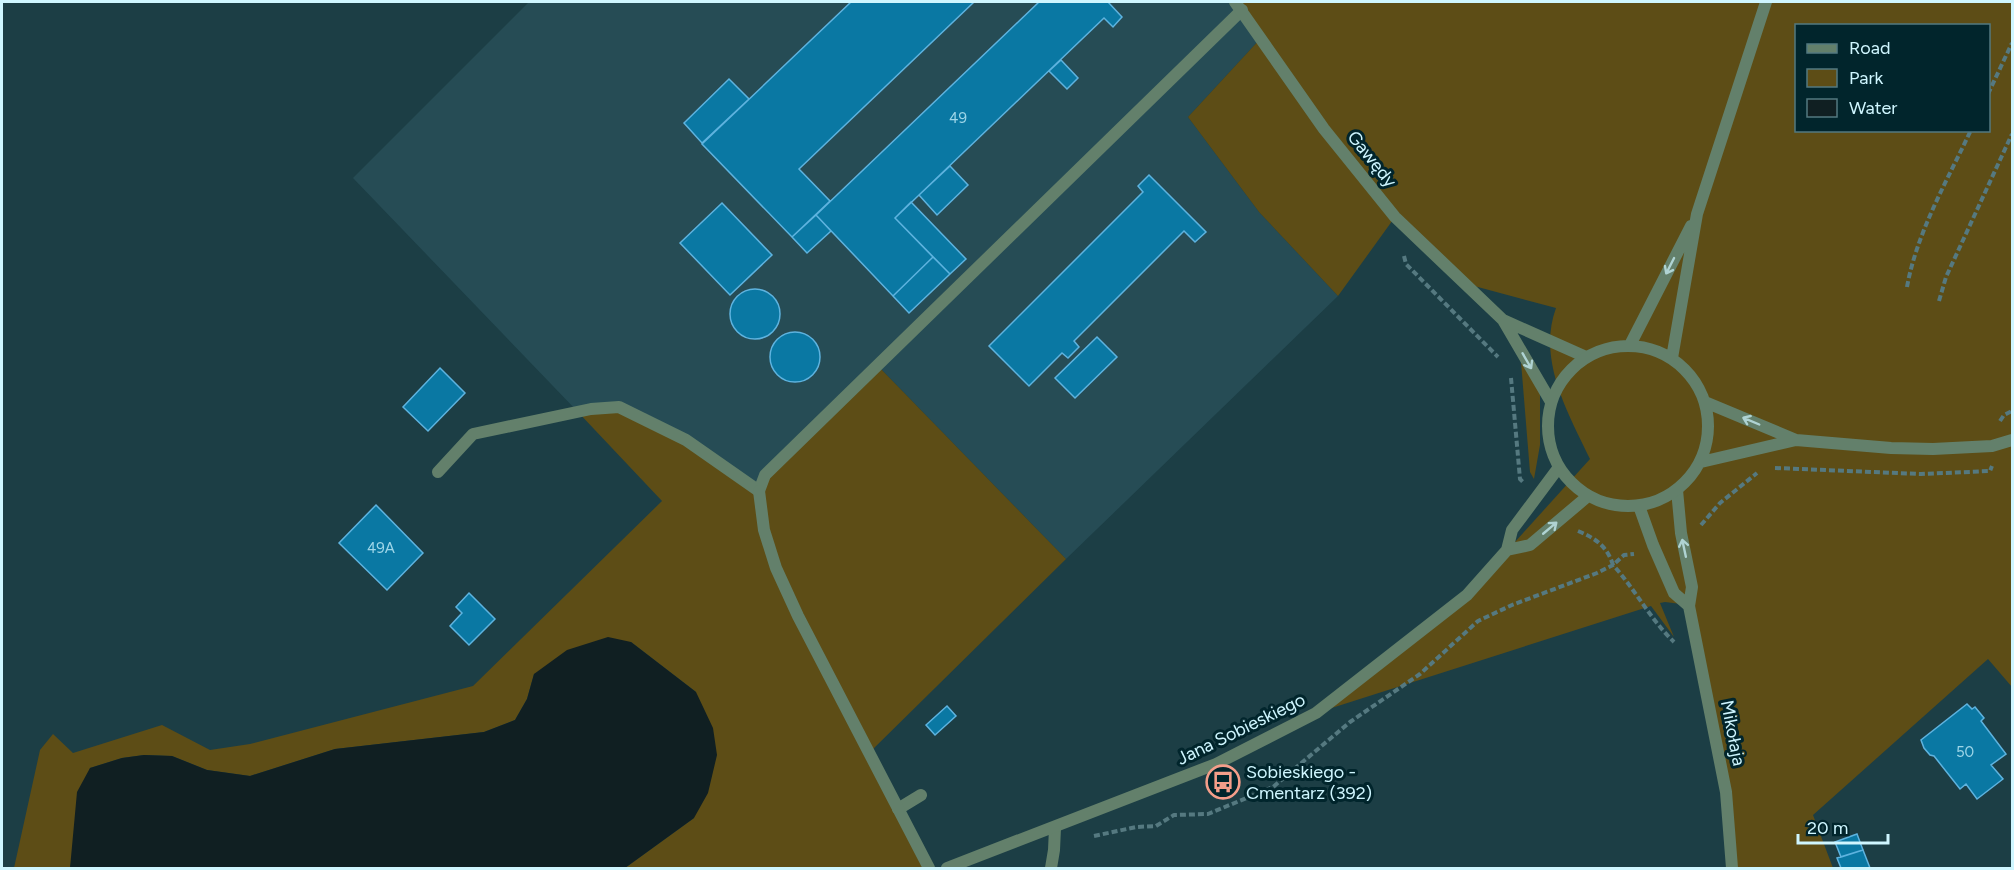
<svg xmlns="http://www.w3.org/2000/svg" width="2014" height="870" font-family="Figtree,sans-serif">
  <style>
    .built { fill: #264c55 }
    .green { fill: #5d4d16; fill-rule: evenodd }
    .water { fill: #101f22 }
    .building { fill: #0a78a3; stroke: #5eb3df; stroke-width: 1.5 }
    .lines { fill: none; stroke-linecap: round; stroke-linejoin: round }
    .path { stroke: #557980; stroke-width: 4; stroke-dasharray: 6 3; stroke-linecap: butt }
    .service { stroke: #63806b; stroke-width: 12 }
    .minor { stroke: #63806b; stroke-width: 12 }
    .tertiary { stroke: #63806b; stroke-width: 12 }
    .oneway { stroke: #afd3d3 }
    .labels { text-anchor: middle; dominant-baseline: central; stroke-width: 6; stroke-linejoin: round; paint-order: stroke }
    .number-label { font-size: 15px; fill: #9ed6e8 }
    .street-label { font-size: 18px; fill: #cff6ff; stroke: #01252c }
    .poi-label { font-size: 18px; fill: #cff6ff; stroke: #01252c; text-anchor: start }
  </style>
  <rect width="100%" height="100%" fill="#1c3e45"/>
  <path class="built" d="M529 2H1235L1261 38 1188 117 1259 212 1338 296 1066 559 878 366 759 491 577 411 353 178Z"/>
  <path class="green" d="M1235 2H2012V687L1988 659 1813 815 1833 868H1732L1729 824 1689 605 1665 602 1660 603 1674 637 1651 606 1316 713 1467 595 1590 459C1568 413 1537 360 1556 308L1463 283 1395 217 1338 296 1259 212 1188 117 1261 38ZM1796 26H1988V130H1796Z
    M1521 362 1540 391V445L1534 479 1530 472Z
    M878 366 1066 559 869 753 929 868H625L694 818 696 692 631 642 534 674 527 699 515 720 484 732 335 749 250 776 207 770 172 756 144 755 122 758 90 768 70 868H14L40 750 53 734 73 753 162 725 210 750 250 744 473 686 662 501 577 411 619 407 759 490 765 475Z"/>
  <path class="water" d="M608 637 631 642 696 692 713 728 717 755 708 793 694 818 625 868H70L77 792 90 768 122 758 144 755 172 756 207 770 250 776 335 749 484 732 515 720 527 699 534 674 567 650Z"/>
  <path class="building" d="M851 2H974L799 169 830 201 792 237 702 144Z
    M1039 2H1108L1122 17 1113 27 1104 18 895 218 933 257 893 296 816 215Z
    M1061 60 1078 78 1067 89 1049 71Z
    M729 79 749 99 702 143 684 123Z
    M950 166 968 185 937 215 919 195Z
    M1149 175 1206 232 1195 242 1184 231 1074 341 1079 347 1068 358 1062 353 1029 386 989 346 1143 192 1138 186Z
    M911 202 966 259 950 274 895 218Z
    M722 203 772 255 730 295 680 243Z
    M816 215 831 231 807 253 792 237Z
    M933 257 950 274 909 313 893 296Z
    M730 314a25 25 0 1 1 50 0a25 25 0 1 1-50 0Z
    M770 357a25 25 0 1 1 50 0a25 25 0 1 1-50 0Z
    M1097 337 1117 357 1075 398 1055 378Z
    M440 368 465 393 428 431 403 407Z
    M376 505 423 553 387 590 339 543Z
    M469 593 495 619 469 645 450 626 462 613 456 607Z
    M1967 704 1972 709 1975 707 1984 718 1981 721 2006 754 1991 765 2003 779 1977 799 1966 784 1960 789 1934 756 1930 755 1924 748 1921 740Z
    M947 706 956 716 935 735 926 725Z
    M1857 834 1863 850 1841 857 1835 842Z
    M1863 850 1870 868H1841L1837 858Z"/>
  <g class="lines">
    <path class="path" d="M1988 94 2012 43
      M1404 256 1406 264 1498 357
      M1907 287C1917 232 1947 181 1971 130
      M1939 301 1946 277 2012 134
      M1511 378 1520 479 1523 482
      M2000 421 2004 415 2012 411
      M1775 468 1921 474 1990 471 1992 466
      M1701 525 1720 503 1757 473
      M1578 531C1595 538 1607 546 1613 565L1624 555 1634 554
      M1094 836 1136 827 1156 826 1174 815 1208 814 1273 787 1350 722 1420 674 1478 621 1512 605 1597 573 1613 565C1635 589 1650 619 1674 642"/>
    <path class="service" d="M438 472 473 434 591 409 619 407 686 440 759 491 765 475 1242 10
      M898 809 921 795"/>
    <path class="minor" d="M1235 2 1324 129 1395 217 1503 320 1586 357
      M1503 320 1551 402
      M1677 490 1681 533 1692 587 1689 606 1726 792 1732 868
      M759 491 764 530 776 568 798 616 929 868
      M1639 506 1653 545 1674 593 1689 606
      M1051 868 1054 850 1055 828"/>
    <path class="tertiary" d="M1630 345 1691 226
      M1548 426a80 80 0 1 1 160 0a80 80 0 1 1-160 0Z
      M1672 358 1697 214 1766 2
      M1705 402 1796 440 1891 448 1933 449 1992 446 2012 440
      M1701 462 1796 440
      M1507 550 1530 545 1588 496
      M947 868 1216 764 1316 713 1467 595 1507 550 1512 530 1559 467"/>
  </g>
  <defs><path id="oneway-shaft" d="M-6 0H5M1.5-3L5.5 0L1.5 3" fill="none" stroke-width="1.6" stroke-linecap="round" stroke-linejoin="round" transform="scale(1.5)"/></defs>
  <g class="oneway">
    <use href="#oneway-shaft" transform="translate(1670 266) rotate(117)"/>
    <use href="#oneway-shaft" transform="translate(1527 361) rotate(60)"/>
    <use href="#oneway-shaft" transform="translate(1751 421) rotate(-157)"/>
    <use href="#oneway-shaft" transform="translate(1550 528) rotate(-40)"/>
    <use href="#oneway-shaft" transform="translate(1684 548) rotate(-102)"/>
  </g>
  <defs>
    <g id="bus-ring" transform="scale(1.725)"><circle r="9.5" fill="#01252c" stroke="#f49e8a" stroke-width="1.5"/><path d="M-5-6H5V4H4V6H2V4H-2V6H-4V4H-5ZM-3.5-4V0h7V-4ZM-3.5 1.2v1.5H-2V1.2ZM2 1.2v1.5H3.5V1.2Z" fill="#f49e8a"/></g>
  </defs>
  <g fill-rule="evenodd">
    <use href="#bus-ring" x="1223" y="782"/>
  </g>
  <g class="labels">
    <g class="number-label">
      <text x="958" y="118">49</text>
      <text x="381" y="548">49A</text>
      <text x="1965" y="752">50</text>
    </g>
    <g class="street-label">
      <text transform="translate(1372 159) rotate(51)">Gawędy</text>
      <text transform="translate(1241 729) rotate(-26)">Jana Sobieskiego</text>
      <text transform="translate(1733 733) rotate(79)">Mikołaja</text>
    </g>
    <g class="poi-label">
      <text x="1246" y="772">Sobieskiego -<tspan x="1246" dy="21">Cmentarz (392)</tspan></text>
    </g>
  </g>
  <rect width="2014" height="870" fill="none" stroke="#cff6ff" stroke-width="6"/>
  <rect x="1795" y="24" width="195" height="108" fill="#01252c" stroke="#537980" stroke-width="1.5"/>
  <rect x="1807" y="44" width="30" height="9" fill="#63806b" stroke="#537980" stroke-width="1.5"/>
  <text x="1849" y="54" font-size="18" fill="#cff6ff">Road</text>
  <rect x="1807" y="69" width="30" height="18" fill="#5d4d16" stroke="#537980" stroke-width="1.5"/>
  <text x="1849" y="84" font-size="18" fill="#cff6ff">Park</text>
  <rect x="1807" y="99" width="30" height="18" fill="#101f22" stroke="#537980" stroke-width="1.5"/>
  <text x="1849" y="114" font-size="18" fill="#cff6ff">Water</text>
  <path d="M1798 834v9h90v-9" fill="none" stroke="#cff6ff" stroke-width="3"/>
  <text x="1807" y="834" font-size="18" fill="#cff6ff" stroke="#01252c" stroke-width="4.5" paint-order="stroke">20 m</text>
</svg>
